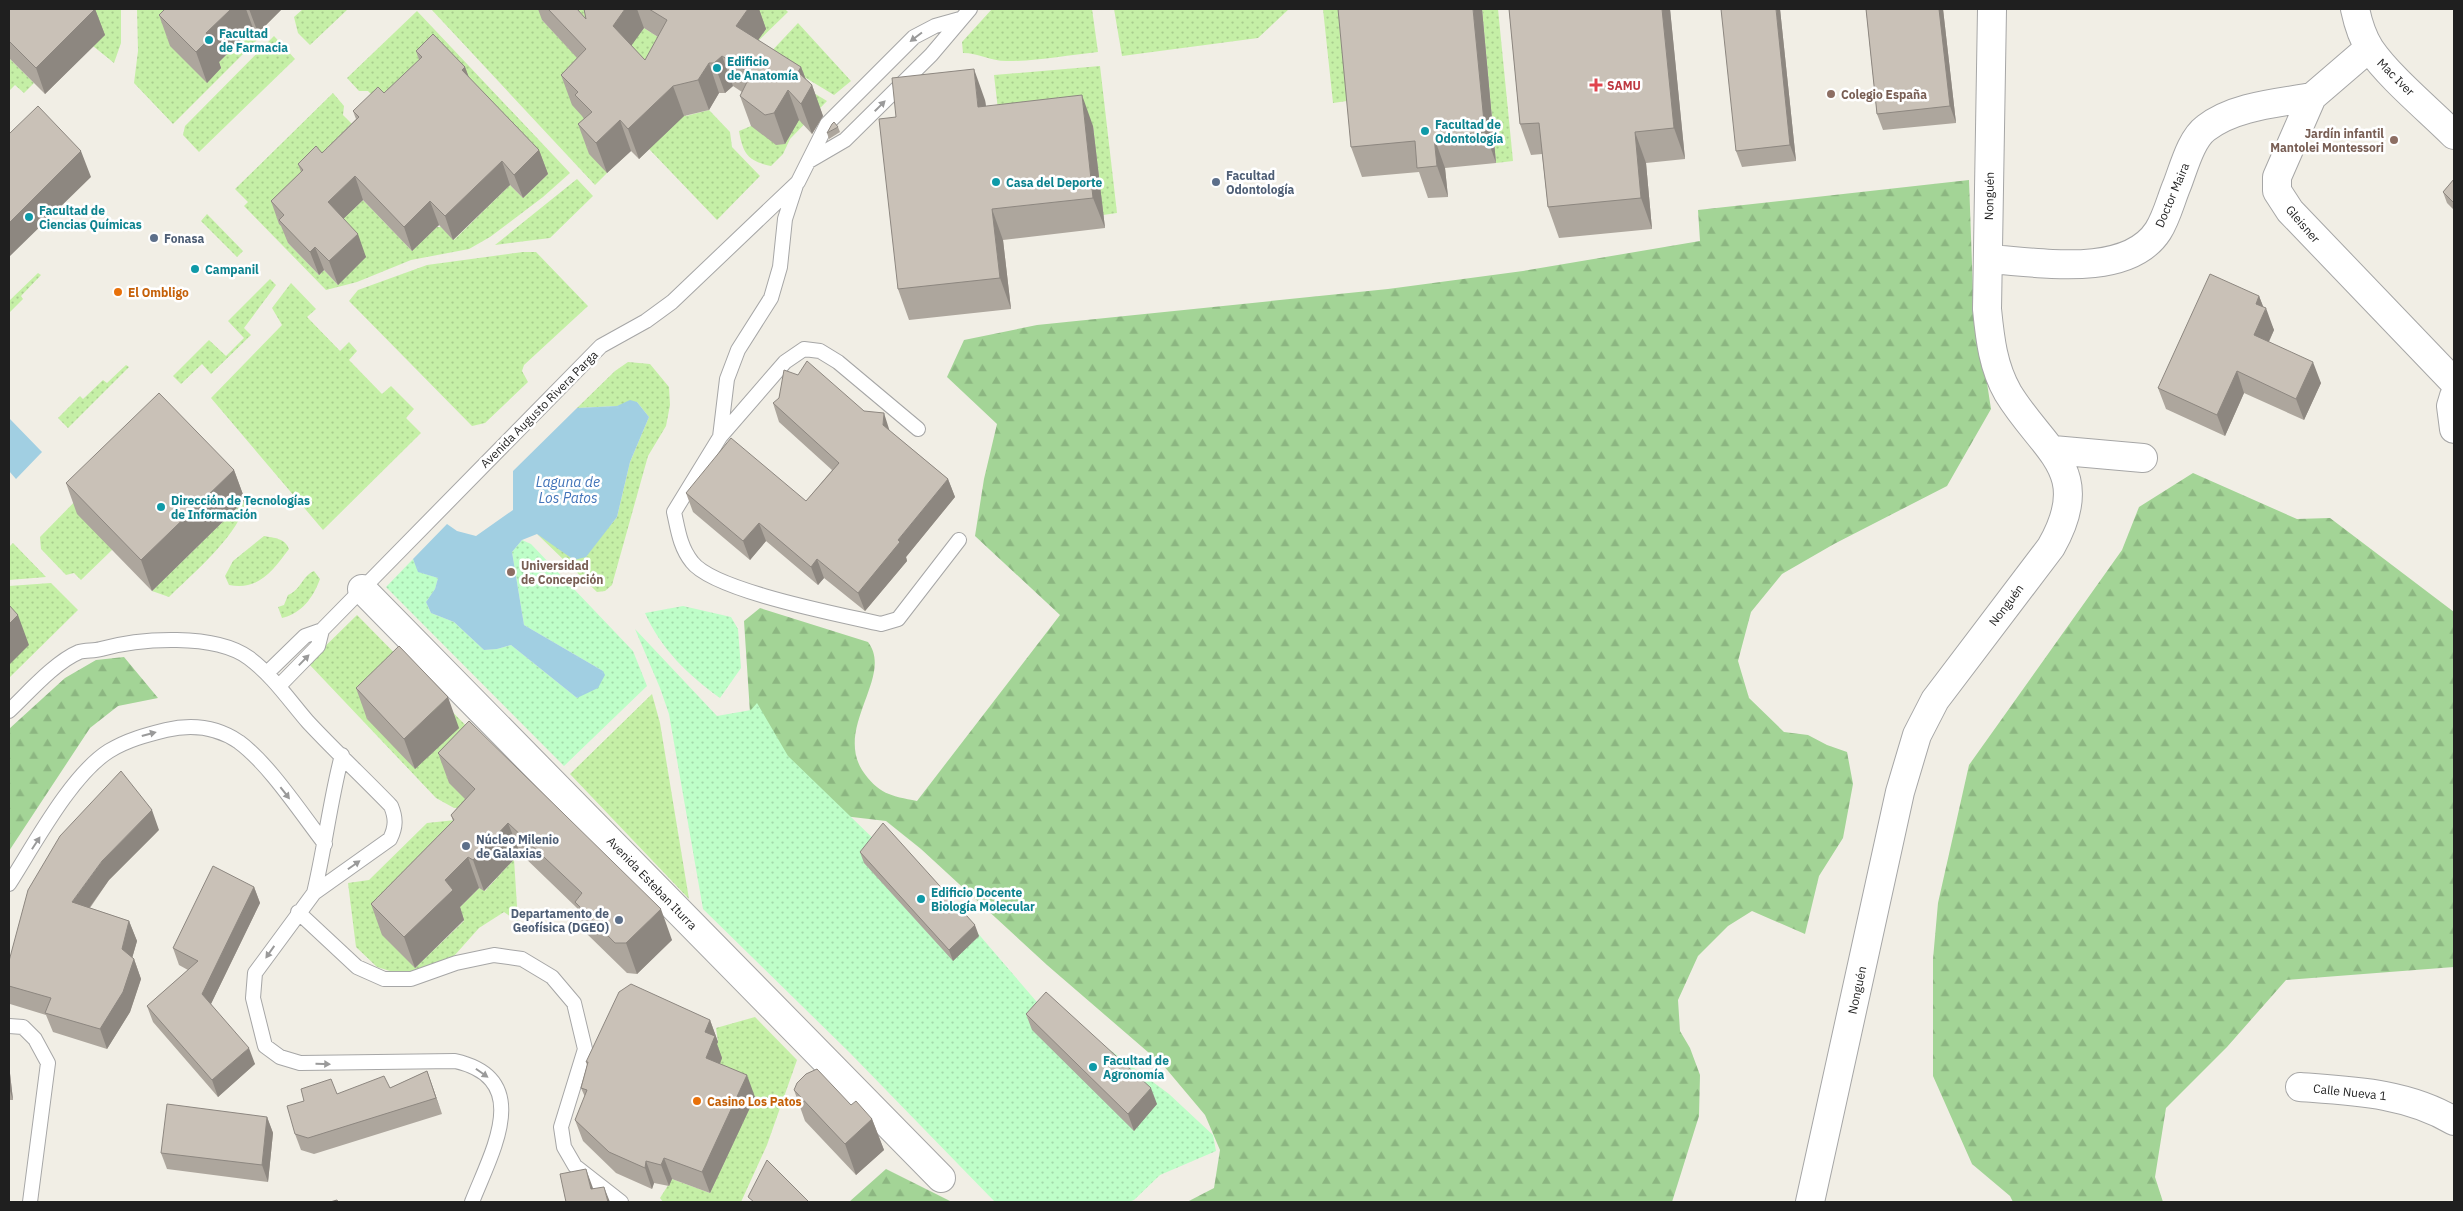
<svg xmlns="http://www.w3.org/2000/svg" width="2463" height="1211" font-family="'IBM Plex Sans',sans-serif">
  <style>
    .grass { fill: url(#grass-dots) }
    .forest { fill: url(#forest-firs) }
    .park { fill: url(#park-dots) }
    .water { fill: #a1cfe2 }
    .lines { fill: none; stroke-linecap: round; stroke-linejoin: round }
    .lane-casing { stroke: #a6a6a6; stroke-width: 16 }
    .street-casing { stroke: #a6a6a6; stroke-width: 30 }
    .lane { stroke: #fff; stroke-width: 14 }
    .street { stroke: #fff; stroke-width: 28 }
    .wall { fill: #ada69d; fill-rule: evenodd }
    .shaded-wall { fill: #8d8780 }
    .building { fill: #c9c1b7; stroke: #8d8780 }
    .oneway { fill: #9a9a9a }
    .culture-dot { fill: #0f9aa8; stroke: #fff; stroke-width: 2 }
    .health-dot { fill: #e0444e; stroke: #fff; stroke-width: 2 }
    .education-dot { fill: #8d6e63; stroke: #fff; stroke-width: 2 }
    .service-dot { fill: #5c6f8a; stroke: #fff; stroke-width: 2 }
    .food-dot { fill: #e8710a; stroke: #fff; stroke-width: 2 }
    .labels { text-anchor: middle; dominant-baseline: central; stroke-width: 5; stroke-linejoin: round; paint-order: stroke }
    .culture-label { font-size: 12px; font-weight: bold; fill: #0d838f; stroke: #fff; text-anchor: start }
    .street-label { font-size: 12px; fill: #1f1f1f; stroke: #fff }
    .health-label { font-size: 12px; font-weight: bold; fill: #be3a42; stroke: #fff; text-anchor: start }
    .education-label { font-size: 12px; font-weight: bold; fill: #785e54; stroke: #fff; text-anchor: start }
    .service-label { font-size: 12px; font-weight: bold; fill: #4e5e75; stroke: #fff; text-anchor: start }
    .food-label { font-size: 12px; font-weight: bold; fill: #c56008; stroke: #fff; text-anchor: start }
    .water-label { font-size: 14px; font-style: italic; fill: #4274b9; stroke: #fff }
  </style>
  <defs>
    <pattern id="grass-dots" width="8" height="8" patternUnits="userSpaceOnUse" patternTransform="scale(1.25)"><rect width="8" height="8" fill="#c5efa6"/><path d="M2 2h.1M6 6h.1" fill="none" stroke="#a9cc8e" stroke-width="1.8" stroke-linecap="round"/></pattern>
    <pattern id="forest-firs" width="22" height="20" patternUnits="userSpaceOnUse" patternTransform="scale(1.25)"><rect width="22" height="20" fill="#a3d496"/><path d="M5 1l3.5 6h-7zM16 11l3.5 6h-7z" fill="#8cb681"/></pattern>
    <pattern id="park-dots" width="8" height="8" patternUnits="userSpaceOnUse" patternTransform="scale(1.25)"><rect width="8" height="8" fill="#befec8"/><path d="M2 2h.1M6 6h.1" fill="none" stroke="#a3d9ab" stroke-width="1.8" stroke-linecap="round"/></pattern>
  </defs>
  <rect width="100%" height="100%" fill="#f1eee5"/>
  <path class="grass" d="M79 9H121V43L114 63 93 46Z
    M137 9H207L217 64 253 28 259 38 173 124 134 83 138 51Z
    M303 9H348L310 45 298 33 294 17Z
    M431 9H554L542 20 621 104 607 173 595 185Z
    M559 9H595L632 43 644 28 678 50 686 116 709 110 730 132 732 147 760 176 717 220 649 149Z
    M744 9H785L788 12 754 45Z
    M992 9H1092L1098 52C1068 55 1038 61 1009 61 992 62 979 53 963 53L962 42Z
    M1114 9H1289L1258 38 1122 56Z
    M1323 9H1346L1354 100 1333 103Z
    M1482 9H1498L1513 161 1496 163Z
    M417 11 570 173 543 197 490 237 469 249 411 260 357 282 326 290 244 206 248 202 235 189 333 93 344 106 343 115 368 140 288 243 319 275 324 270 338 285 336 226 363 200 412 251 437 227H441L454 240 510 185 523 198 548 174 393 117 368 91H359L347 78Z
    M798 23 851 81 834 95 768 55Z
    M274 36 295 59 199 152 183 135 185 126Z
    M746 52 827 101 790 139 783 154 771 166C748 161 743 154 739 131L751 126Z
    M9 58 34 83 24 93 15 85 9 91Z
    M1100 66 1117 213 1103 215 1093 126 1001 136 994 75Z
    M577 179 593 196 550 238 495 245Z
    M207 214 243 251 237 257 201 221Z
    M523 252H536L588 306 524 365 522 371 528 382 485 423 472 426 349 301 358 290 427 265Z
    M38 273 41 275 21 296 23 299 9 313V301Z
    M270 279 276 285 244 328 251 335 211 374 202 364 181 384 173 376 209 340 226 356 244 338 228 321Z
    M291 283 316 309 307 317 340 351 349 342 357 351 349 360 382 394 391 386 414 409 406 418 421 433 323 530 211 398 282 325 272 308Z
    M628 362 650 364 669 387 670 405 666 426 648 456 612 585 605 591 597 592 537 534 551 542 608 528 617 517 630 462 649 417 637 402 617 406 577 408 615 371Z
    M126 365 129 367 68 428 58 418 80 396 83 399 103 380 107 383Z
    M92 484 112 550 81 580 74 573 66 575 41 549 40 537Z
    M245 500C244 531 191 575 169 597L152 591Z
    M264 536C274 538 285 538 289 549 273 570 259 591 229 585L225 576 233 561Z
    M13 543 46 577 9 580V547Z
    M314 571 320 579C313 598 302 613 282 618L278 607 284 605 288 595C301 590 302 576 314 571Z
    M51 583 78 610 9 678V586Z
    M357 615 486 746 473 807 454 808 436 798 308 663Z
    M652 694 660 723 689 899 570 774Z
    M465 819 415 968 464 921 456 911 479 888 485 891 514 859 518 922 504 912 479 928 446 965 403 975 377 967 356 947 348 883 369 880 427 823Z
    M755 1017 797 1060 767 1145 741 1202H663L660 1198 672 1179 710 1193 754 1097 714 1079 713 1053 718 1042 716 1028Z"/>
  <path class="forest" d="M1969 180 1973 292 1991 409 1947 486 1834 544 1782 574 1751 612 1738 661 1749 698 1784 732 1808 735 1827 745 1847 752 1853 784 1843 838 1819 876 1805 934 1752 911 1728 926 1698 956 1678 1000 1680 1031 1690 1048 1700 1075 1699 1116 1672 1202H1187L1214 1188 1220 1150 1205 1115 1163 1065 1047 965 921 849 886 821 835 815 752 743 744 621 760 608 868 642C894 676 835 726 862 770 878 794 891 796 917 801L1060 615 975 536 984 479 997 424 947 377 964 340 1037 325 1388 289 1523 271 1700 241 1698 210Z
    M2193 473 2297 519 2330 518 2454 612V967L2286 980 2227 1047 2166 1108 2155 1177 2163 1202H2013L2010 1196 1972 1164 1933 1076V959L1938 903 1969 765 2122 550 2139 507Z
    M124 657 158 698 118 706 90 728 9 851V729L65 678 96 660Z
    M886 1169 952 1202H849Z"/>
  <path class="park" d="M522 540 531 544 633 651 647 686 564 766 386 587 413 559 419 572 438 578 435 589 426 602 431 613 454 622 484 650 497 649 511 645 577 698 603 671 524 625 512 552Z
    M683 606 731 617 738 629 741 668 720 698C688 675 661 649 645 613Z
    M635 629 717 716 751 710 757 703 788 756 883 848 945 895 1036 1001 1061 1023 1110 1050 1169 1094 1213 1135 1216 1151 1160 1175 1134 1200 1128 1202H995L850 1053 703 909 669 714 660 688Z"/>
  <path class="water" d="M630 400 637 402 649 417 630 462 617 517 586 557 574 560 537 534 522 540 512 552 524 625 603 671 605 675 598 688 577 698 511 645 497 649 484 650 454 622 431 613 426 602 435 589 438 578 418 572 413 559 447 524 457 531 476 536 513 510V471L577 408 617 406Z
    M9 418 42 452 16 479 9 471Z"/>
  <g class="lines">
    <g class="lane-casing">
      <path id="lane" d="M809 161 845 140 931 55 970 9
        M796 185 785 219 780 267 771 298 738 350 727 379 720 437 785 362 804 349 820 351 838 362 918 429
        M720 437 674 512C678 530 680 547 692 562 714 591 842 615 881 624L898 619 959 540
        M267 673 305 636 322 630 601 346 646 321 672 302 798 182 827 124 914 37 935 26 960 19
        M279 686 318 646 322 630
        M9 711C28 693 55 662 79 652 86 650 94 651 101 649 140 638 215 633 249 658 273 676 289 700 308 722 335 751 364 778 391 806 396 818 396 827 390 839L314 893 255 973 253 998 265 1046 280 1057 300 1063 455 1061C535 1079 491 1153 472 1202
        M9 884C34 845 71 775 109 751 127 740 146 735 166 730 192 724 217 727 239 742 269 764 301 813 325 844
        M314 893C325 847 330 801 342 755
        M298 912 357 967 384 979H411L456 963 494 955 522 959 552 977 574 1003 585 1049 561 1127 564 1147 575 1166 621 1202
        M9 1026 23 1027 35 1039 48 1063 30 1202"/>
    </g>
    <g class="street-casing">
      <path id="street" d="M2355 9C2358 23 2362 37 2370 49 2389 77 2429 110 2454 135
        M2369 48 2312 97 2277 177V191L2290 211 2454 382
        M1989 259C2037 262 2127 279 2158 231 2167 217 2171 199 2177 185 2184 167 2191 139 2206 128 2234 106 2278 103 2312 97
        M2454 396 2451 406 2454 429
        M2053 450 2143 458
        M362 589 941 1178
        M2300 1087C2354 1091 2407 1093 2454 1121
        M1810 1202 1900 792 1917 735 1935 700 2051 547C2095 470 2044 452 2008 393 1993 367 1990 339 1987 309L1992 9"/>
    </g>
    <use href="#lane" class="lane"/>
    <use href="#street" class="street"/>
  </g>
  <path class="wall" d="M9 9H95L105 35 45 94 9 58Z
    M165 9H282L258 33 253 28 219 62 221 68 207 83 170 46 159 15Z
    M538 9H577L586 19 584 9H759L766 29 758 40 801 67 806 80 812 85 823 116 812 134 799 120 785 144 776 145 751 126 740 96 742 92 733 86 725 93H719L709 110 684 116 639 159 631 151 607 173 589 154 578 124 584 119 582 116 572 105 561 75 577 58 542 20ZM644 28 658 37 645 60 631 45Z
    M1482 9 1496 163 1445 168 1448 197 1428 198 1419 172 1362 177 1351 147Z
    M1509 9H1670L1685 159 1646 163 1652 229 1559 238 1548 207 1542 154 1531 155 1520 124Z
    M1780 9 1796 161 1742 167 1736 151Z
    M1866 9H1943L1956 123 1883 130 1877 114Z
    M416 51 465 67 469 78 539 150 548 174 523 198 510 185 453 240 439 225 412 251 363 200 343 219 366 257 338 285 324 270 319 275 288 243 281 226 279 224 271 201 301 172 298 164 322 153 356 119 353 111 384 93 419 60Z
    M985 100 986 106 1093 126 1105 228 1003 240 1011 309 909 320 898 289 896 117Z
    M838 127 840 132 829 139 827 133Z
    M2454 179V210L2447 203 2443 192Z
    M2259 296 2263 307 2274 330 2269 342 2321 383 2304 420 2244 393 2225 436 2166 409 2158 388Z
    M773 403 864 411 890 431 948 479 955 497 906 557 907 561 865 611 824 578 818 585 766 541 750 560 693 512 686 493 806 501 832 470 779 422Z
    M234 470 245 500 152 591 77 514 66 483Z
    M356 688 459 728 415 769 367 719Z
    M438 753 672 940 637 974 627 973 586 933 577 908 520 853 484 891 479 888 460 907 464 920 415 968 382 935 371 904 453 821 451 815 465 799 449 783Z
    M159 830 109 880 90 908 129 921 137 941 132 958 134 959 141 979 130 1012 107 1049 53 1032 46 1015 10 1004 9 1001V961Z
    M860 852 979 936 953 961 864 863Z
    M254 887 260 903 211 1004 255 1064 218 1097 153 1022 147 1006 188 970 179 965 173 948Z
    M1026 1014 1157 1104 1134 1131 1032 1030Z
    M710 1020 718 1042 717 1044 722 1058 720 1064 755 1097 710 1193 672 1179 669 1186 654 1183 652 1189 616 1173 583 1141 575 1120 585 1097 581 1088 587 1065 586 1062Z
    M9 1064 13 1100H9Z
    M427 1071 442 1114 314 1154 301 1150 295 1134 304 1101 337 1094 390 1088Z
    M794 1090 872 1119 884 1150 856 1175 805 1121Z
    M267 1117 273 1133 268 1182 167 1169 161 1153Z"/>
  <path class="shaded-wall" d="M95 9 105 35 45 94 36 68Z
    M231 9H246L253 28 219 62 221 68 207 83 196 52 206 33Z
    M249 9H282L258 33Z
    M625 9H637L644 28 624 56 613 26Z
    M748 9H759L766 29 747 56 736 26Z
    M1473 9H1482L1496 163 1485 132Z
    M1662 9H1670L1685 159 1674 128Z
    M1776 9H1780L1796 161 1790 145Z
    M1939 9H1943L1956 123 1950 106Z
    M722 56 733 86 725 93 714 63Z
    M709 63 719 93 709 110 698 80Z
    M465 67 474 91 462 70Z
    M801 67 810 90 812 85 823 116 812 134 801 104 798 72Z
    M974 69 985 100 990 137 978 107Z
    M673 86 684 116 639 159 628 129Z
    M788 90 799 120 785 144 774 113Z
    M1082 95 1093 126 1105 228 1093 198Z
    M620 120 631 151 607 173 596 143Z
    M1635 132 1646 163 1652 229 1641 198Z
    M1434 137 1445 168 1448 197 1437 166Z
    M539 150 548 174 523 198 514 175Z
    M81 151 91 177 9 257V223Z
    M502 161 510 185 453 240 445 216Z
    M355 176 363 200 336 226 328 202Z
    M430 201 439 225 412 251 404 227Z
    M992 209 1003 240 1011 309 1000 278Z
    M358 234 366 257 338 285 329 261Z
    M315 247 324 270 319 275 310 252Z
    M2259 296 2265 311 2266 308 2274 330 2262 356 2254 335 2256 304Z
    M2313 362 2321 383 2304 420 2296 399Z
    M2237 371 2244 393 2225 436 2217 415Z
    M884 413 890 432 883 425Z
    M234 470 245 500 152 591 141 560Z
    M948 479 955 497 906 557 907 561 865 611 858 593 898 540Z
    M759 523 766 541 750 560 743 541Z
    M817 559 824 578 818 585 811 567Z
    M18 615 29 645 9 665V624Z
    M448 697 459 728 415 769 404 739Z
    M152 810 159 830 109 880 79 922 72 902 102 861Z
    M508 823 520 853 484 891 473 860Z
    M468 857 479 888 460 907 464 920 415 968 404 937 445 880Z
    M254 887 260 903 208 1010 202 994Z
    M661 909 672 940 637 974 626 943Z
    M129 921 137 941 129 969 122 949Z
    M975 925 979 936 953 961 949 950Z
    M134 959 141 979 130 1012 107 1049 100 1029Z
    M710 1020 718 1042 717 1044 722 1058 714 1079 706 1058 705 1032Z
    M249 1048 255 1064 218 1097 212 1080Z
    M9 1064V1065L13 1100 9 1088Z
    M427 1071 433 1088 442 1114 436 1098Z
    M747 1075 755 1097 710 1193 702 1172Z
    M1151 1088 1157 1104 1134 1131 1128 1114Z
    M267 1117 273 1133 268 1182 262 1165Z
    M872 1119 884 1150 856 1175 845 1144Z
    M664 1158 672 1179 669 1186 661 1165Z
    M646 1161 654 1183 652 1189 645 1168Z
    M586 1169 597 1199 591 1189Z
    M604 1187 610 1202H608Z"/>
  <path class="building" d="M9 9H95L36 68 9 41Z
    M165 9H231L206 33 210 38 196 52 159 15Z
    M548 9H577L586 19 584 9H625L613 26 645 60 667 20 649 9H748L736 26 801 67 798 72 812 85 801 104 788 90 774 113 765 115 740 96 751 74 722 56 714 63H709L698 80 673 86 628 129 620 120 596 143 578 124 592 112 575 95 578 92 561 75 586 49Z
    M1338 9H1473L1485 132 1434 137 1437 166 1417 168 1415 141 1351 147Z
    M1509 9H1662L1674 128 1635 132 1641 198 1548 207 1539 123 1520 124Z
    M1721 9H1776L1790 145 1736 151Z
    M1866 9H1939L1950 106 1877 114Z
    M433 34 465 67 462 70 539 150 514 175 502 161 445 216 430 201 404 227 355 176 328 202 358 234 329 261 315 247 310 252 279 220 284 215 271 201 303 170 298 164 316 146 322 153 359 117 353 111 378 87 384 93 422 57 416 51Z
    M974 69 978 107 1082 95 1093 198 992 209 1000 278 898 289 879 119 896 117 892 78Z
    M38 106 81 151 9 223V134Z
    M834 122 838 127 827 133 832 124Z
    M2454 179V203L2443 192Z
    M2210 274 2259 296 2256 304 2266 308 2254 335 2313 362 2296 399 2237 371 2217 415 2158 388Z
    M807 361 864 411 884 413 883 425 948 479 898 540 900 542 858 593 817 559 811 567 759 523 743 541 686 493 731 438 806 501 839 463 773 403 779 398 784 370 798 375Z
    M159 393 234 470 141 560 66 483Z
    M9 605 18 615 9 624Z
    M399 646 448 697 404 739 356 688Z
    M469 721 661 909 626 943H615L575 902 582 893 508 823 473 860 468 857 445 880 453 890 404 937 371 904 454 820 451 815 475 789 438 753Z
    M121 771 152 810 102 861 72 902 129 921 122 949 134 959 123 992 100 1029 45 1013 51 998 9 986V961L28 890 60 836Z
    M883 823 975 925 949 950 860 852Z
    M213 866 254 887 202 994 249 1048 212 1080 147 1006 198 961 173 948Z
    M631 984 710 1020 705 1032 715 1036 706 1058 747 1075 702 1172 664 1158 661 1165 646 1161 645 1168 609 1152 575 1120 587 1090 581 1088 588 1062H586L619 992Z
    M1046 992 1151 1088 1128 1114 1026 1014Z
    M817 1069 851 1105 856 1101 872 1119 845 1144 794 1090 797 1083 806 1074Z
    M427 1071 436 1098 308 1138 295 1134 287 1106 304 1101 301 1089 331 1079 337 1094 384 1076 390 1088Z
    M167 1104 267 1117 262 1165 161 1153Z
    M767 1160 809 1202H754L748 1197Z
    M586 1169 591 1189 604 1187 608 1202H566L560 1174Z
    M337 1200 338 1202H330Z"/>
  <defs><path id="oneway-solid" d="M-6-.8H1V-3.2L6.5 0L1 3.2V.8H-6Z" transform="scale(1.25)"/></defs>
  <g class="oneway">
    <use href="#oneway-solid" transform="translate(916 37) rotate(143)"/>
    <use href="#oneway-solid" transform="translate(880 106) rotate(-45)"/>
    <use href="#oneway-solid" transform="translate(304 660) rotate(-46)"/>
    <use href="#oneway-solid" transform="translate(149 734) rotate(-15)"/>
    <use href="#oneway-solid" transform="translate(285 793) rotate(52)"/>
    <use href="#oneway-solid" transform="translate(36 843) rotate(-57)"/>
    <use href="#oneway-solid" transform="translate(354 865) rotate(-35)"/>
    <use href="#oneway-solid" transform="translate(270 952) rotate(125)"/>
    <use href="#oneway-solid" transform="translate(323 1064) rotate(2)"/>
    <use href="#oneway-solid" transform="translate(482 1073) rotate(35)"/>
  </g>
  <g class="culture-dot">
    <circle cx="209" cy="40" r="5"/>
    <circle cx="717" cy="68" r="5"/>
    <circle cx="1425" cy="131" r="5"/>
    <circle cx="996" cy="182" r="5"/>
    <circle cx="29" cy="217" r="5"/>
    <circle cx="195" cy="269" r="5"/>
    <circle cx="161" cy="507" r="5"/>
    <circle cx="921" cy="899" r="5"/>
    <circle cx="1093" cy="1067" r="5"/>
  </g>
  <path class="health-dot" d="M1593.5 77.5h5v5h5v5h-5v5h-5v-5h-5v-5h5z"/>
  <g class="education-dot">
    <circle cx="1831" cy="94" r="5"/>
    <circle cx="2394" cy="140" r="5"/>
    <circle cx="511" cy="572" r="5"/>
  </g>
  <g class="service-dot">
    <circle cx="1216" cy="182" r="5"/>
    <circle cx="154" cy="238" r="5"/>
    <circle cx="466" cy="846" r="5"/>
    <circle cx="619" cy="920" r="5"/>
  </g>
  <g class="food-dot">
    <circle cx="118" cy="292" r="5"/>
    <circle cx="697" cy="1101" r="5"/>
  </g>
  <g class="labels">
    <g class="culture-label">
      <text x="219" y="33">Facultad<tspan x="219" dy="14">de Farmacia</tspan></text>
      <text x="727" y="61">Edificio<tspan x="727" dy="14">de Anatomía</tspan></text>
      <text x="1435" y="124">Facultad de<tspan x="1435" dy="14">Odontología</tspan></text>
      <text x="1006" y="182">Casa del Deporte</text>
      <text x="39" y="210">Facultad de<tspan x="39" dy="14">Ciencias Químicas</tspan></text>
      <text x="205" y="269">Campanil</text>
      <text x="171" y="500">Dirección de Tecnologías<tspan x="171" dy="14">de Información</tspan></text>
      <text x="931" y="892">Edificio Docente<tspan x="931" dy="14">Biología Molecular</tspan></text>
      <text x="1103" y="1060">Facultad de<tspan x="1103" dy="14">Agronomía</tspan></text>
    </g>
    <g class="street-label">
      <text transform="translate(2396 77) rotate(45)">Mac Iver</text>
      <text transform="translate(2172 195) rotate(-67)">Doctor Maira</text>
      <text transform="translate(1989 196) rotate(-89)">Nonguén</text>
      <text transform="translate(2303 224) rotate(49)">Gleisner</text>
      <text transform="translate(539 409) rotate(-45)">Avenida Augusto Rivera Parga</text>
      <text transform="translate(2006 605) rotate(-53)">Nonguén</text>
      <text transform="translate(652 883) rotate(46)">Avenida Esteban Iturra</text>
      <text transform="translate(1857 990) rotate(-78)">Nonguén</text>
      <text transform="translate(2350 1092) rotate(6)">Calle Nueva 1</text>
    </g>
    <g class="health-label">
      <text x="1607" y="85">SAMU</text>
    </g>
    <g class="education-label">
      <text x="1841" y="94">Colegio España</text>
      <text x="2384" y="133" text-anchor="end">Jardín infantil<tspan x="2384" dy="14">Mantolei Montessori</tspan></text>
      <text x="521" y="565">Universidad<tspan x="521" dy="14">de Concepción</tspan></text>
    </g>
    <g class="service-label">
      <text x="1226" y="175">Facultad<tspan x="1226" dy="14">Odontología</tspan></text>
      <text x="164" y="238">Fonasa</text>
      <text x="476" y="839">Núcleo Milenio<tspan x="476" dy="14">de Galaxias</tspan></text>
      <text x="609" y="913" text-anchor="end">Departamento de<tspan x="609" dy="14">Geofísica (DGEO)</tspan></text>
    </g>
    <g class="food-label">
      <text x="128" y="292">El Ombligo</text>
      <text x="707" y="1101">Casino Los Patos</text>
    </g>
    <g class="water-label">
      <text x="568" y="482">Laguna de<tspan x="568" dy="16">Los Patos</tspan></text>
    </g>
  </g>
  <rect width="2463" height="1211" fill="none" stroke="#1f1f1f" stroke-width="20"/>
</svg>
